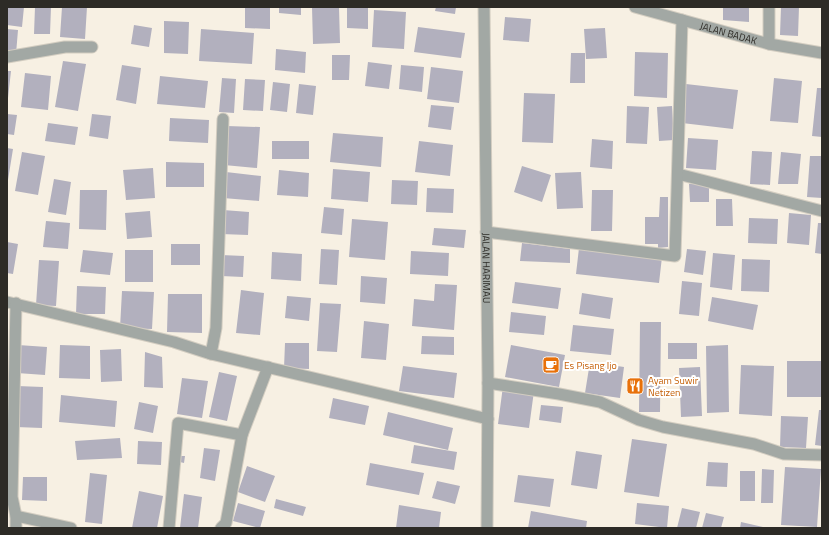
<svg xmlns="http://www.w3.org/2000/svg" width="829" height="535" font-family="'Titillium Web',sans-serif">
  <style>
    .building { fill: #b2b0be }
    .lines { fill: none; stroke-linecap: round; stroke-linejoin: round }
    .minor-casing { stroke: #d3cdc1; stroke-width: 13 }
    .minor { stroke: #a2a8a4; stroke-width: 11 }
    .labels { text-anchor: middle; dominant-baseline: central; stroke-width: 4; stroke-linejoin: round; paint-order: stroke }
    .street-label { font-size: 10px; fill: #2d2b26; stroke: #fff }
    .food-label { font-size: 10px; fill: #c56008; stroke: #fff; text-anchor: start }
  </style>
  <rect width="100%" height="100%" fill="#f7f0e3"/>
  <path class="building" d="M7 7H24L22 27 7 25Z
    M35 7H51L50 34H34Z
    M62 7H87L85 39 60 37Z
    M245 7H270V29L245 28Z
    M279 7H301V15L279 13Z
    M312 7H339L340 43 313 44Z
    M347 7H368V29L347 28Z
    M436 7H456L455 14 435 11Z
    M723 7H749V22L723 20Z
    M781 7H799L798 36 780 35Z
    M374 10 406 12 404 49 372 47Z
    M505 17 531 19 529 42 503 40Z
    M164 21 189 22 188 54 164 53Z
    M134 25 152 28 149 47 131 44Z
    M418 27 465 33 461 58 414 52Z
    M605 28 607 58 586 59 584 29Z
    M7 29 18 30 16 54 7 53Z
    M201 29 254 33 252 64 199 61Z
    M276 49 306 52 305 73 275 70Z
    M635 52 668 53 667 98 634 96Z
    M571 53H585V83H570Z
    M332 55H350L349 80H332Z
    M63 61 86 64 78 111 55 107Z
    M368 62 392 65 389 89 365 86Z
    M122 65 141 68 136 104 116 100Z
    M401 65 424 67 422 92 399 89Z
    M431 67 463 71 459 103 427 99Z
    M7 71H11L8 98H7Z
    M25 73 51 76 48 110 21 107Z
    M160 76 208 81 205 108 157 104Z
    M222 78 236 79 234 113 219 112Z
    M774 78 802 81 798 123 770 121Z
    M245 79 265 80 263 111 243 110Z
    M273 82 290 84 287 112 270 110Z
    M299 84 316 86 313 115 296 113Z
    M686 84 738 90 733 129 682 123Z
    M817 88H822V137L812 136Z
    M524 93 555 94 553 143 522 142Z
    M431 105 454 107 451 130 428 127Z
    M627 106 649 107 647 144 626 143Z
    M672 106 674 140 659 141 657 107Z
    M7 114 17 115 14 135 7 134Z
    M92 114 111 116 108 139 89 136Z
    M170 118 209 120 208 143 169 141Z
    M48 123 78 127 75 145 45 141Z
    M227 126 260 127 257 168 224 165Z
    M333 133 383 137 381 167 330 162Z
    M688 138 718 140 716 170 686 168Z
    M592 139 613 141 612 169 590 167Z
    M272 141H309V159H272Z
    M419 141 453 145 450 176 415 172Z
    M7 148 13 149 8 180H7Z
    M752 151 772 152 770 185 750 184Z
    M22 152 45 156 38 195 15 191Z
    M781 152 801 154 798 184H778Z
    M810 156H822V198L807 197Z
    M166 162 204 163V187H166Z
    M522 166 551 175 542 202 514 192Z
    M153 168 155 198 126 200 123 170Z
    M333 169 370 172 368 202 331 199Z
    M279 170 309 173 308 197 277 195Z
    M226 172 261 176 259 201 223 198Z
    M581 172 583 208 557 209 555 173Z
    M54 179 71 182 66 215 48 212Z
    M392 180 418 181 417 205 391 204Z
    M689 184H709V202H690Z
    M427 188 454 189 453 213 426 212Z
    M80 190H107L106 230 79 229Z
    M592 190H613L612 231H591Z
    M660 197H668V247L658 248V244H645V217H659Z
    M716 199H732L733 226H716Z
    M324 207 344 209 342 235 321 233Z
    M223 210 249 212 248 235 221 234Z
    M150 211 152 237 127 239 125 213Z
    M789 213 811 215 809 245 787 243Z
    M749 218 778 219 777 244 748 243Z
    M352 219 388 222 385 260 349 257Z
    M46 221 70 223 68 249 43 247Z
    M818 223H822V254L815 253Z
    M434 228 466 230 464 248 432 245Z
    M7 242 18 244 13 274 7 273Z
    M522 243 570 249V263L520 261Z
    M171 244H200V265H171Z
    M579 248 662 257 659 283 576 274Z
    M321 249 339 250 337 285 319 284Z
    M687 249 706 251 703 275 684 272Z
    M83 250 113 253 110 275 80 272Z
    M125 250H153V282H125Z
    M411 251 449 253 448 276 410 274Z
    M272 252 302 254 301 281 271 279Z
    M713 253 735 255 732 290 710 287Z
    M221 255 244 256 243 277 221 276Z
    M742 259 770 260 769 292 741 291Z
    M39 260 59 261 56 306 36 305Z
    M361 276 387 278 385 304 360 302Z
    M682 281 702 283 699 316 679 314Z
    M515 282 561 288 558 309 512 303Z
    M435 284 457 285 454 330 412 326 414 299 434 301Z
    M77 286 106 287 105 314H76Z
    M241 290 264 293 260 335 236 333Z
    M122 291 154 292 152 329 120 328Z
    M582 293 613 298 610 319 579 314Z
    M168 294H202V333L167 332Z
    M287 296 311 298 309 321 285 318Z
    M712 297 758 305 753 330 708 321Z
    M320 303 341 304 337 352 317 351Z
    M511 312 546 316 544 335 509 332Z
    M364 321 389 324 386 360 361 358Z
    M640 322H661L660 412H639Z
    M573 325 614 329 611 355 570 351Z
    M422 336 454 337V355L421 354Z
    M285 343H309V369L284 368Z
    M668 343H697V359H668Z
    M18 345 47 347 45 375 17 373Z
    M60 345 90 346V379L59 378Z
    M511 345 565 355 559 387 505 377Z
    M728 345 729 412 707 413 706 346Z
    M121 349 122 381 101 382 100 350Z
    M145 352 162 357 163 388 144 387Z
    M787 361H822V397H787Z
    M590 362 624 367 620 398 585 393Z
    M741 365 774 366 772 416 739 414Z
    M403 366 457 373 454 398 399 391Z
    M700 367 702 416 681 417 679 368Z
    M219 372 237 376 227 421 209 417Z
    M182 378 208 381 202 418 177 414Z
    M17 386 43 387 42 428 16 427Z
    M503 386 534 391 529 428 498 424Z
    M61 395 117 401 115 427 59 422Z
    M333 398 369 406 365 425 329 418Z
    M139 402 158 406 153 433 134 429Z
    M541 405 563 407 561 423 539 420Z
    M819 410H822V446L815 445Z
    M388 412 453 428 448 450 383 435Z
    M781 416 808 417 806 448 780 447Z
    M120 438 122 458 77 460 75 441Z
    M632 439 667 444 659 497 624 492Z
    M138 441 162 442 161 465 137 464Z
    M414 445 457 452 454 470 411 463Z
    M204 448 220 450 215 481 200 478Z
    M576 451 602 455 597 489 571 485Z
    M181 456H185L184 463 180 462Z
    M708 462 728 463 727 487 706 486Z
    M370 463 424 473 419 495 366 485Z
    M247 466 275 476 265 502 238 492Z
    M785 467 821 469 817 527 781 525Z
    M762 469 774 470 773 503H761Z
    M740 471H755V501H740Z
    M90 473 107 475 102 524 85 522Z
    M518 475 554 479 550 507 514 502Z
    M23 477H47V501L22 500Z
    M437 481 460 486 455 504 432 498Z
    M139 491 163 496 157 528H132Z
    M184 494 202 497 198 528H180Z
    M276 499 306 507 303 516 274 508Z
    M238 503 265 511 260 528 233 521Z
    M637 503 669 506 667 528 635 524Z
    M399 505 441 512 439 528H396Z
    M682 508 700 512 696 528H677Z
    M531 511 587 521 586 528H528Z
    M706 513 724 517 721 528H702Z
    M741 522 763 527V528H740Z"/>
  <g class="lines">
    <g class="minor-casing">
      <g id="minor">
        <path id="s1" d="M484 7 488 383 487 528"/>
        <path id="s2" d="M635 7 769 44 822 53"/>
        <path d="M769 44V7"/>
        <path d="M7 57 65 47H92"/>
        <path d="M678 174 822 211"/>
        <path d="M486 232 675 256 682 20"/>
        <path d="M7 302 174 342 211 354 216 328 223 119"/>
        <path d="M211 354 488 419"/>
        <path d="M488 383 559 394 600 402 639 420 663 427 754 444 784 454 822 455"/>
        <path d="M16 516 71 528"/>
        <path d="M16 528V516L12 497 16 303"/>
        <path d="M169 528 178 423 242 435"/>
        <path d="M221 528 226 523 242 435 268 367"/>
      </g>
    </g>
    <use href="#minor" class="minor"/>
  </g>
  <defs>
    <g id="cafe-square" transform="scale(0.9)"><rect x="-9" y="-9" width="18" height="18" rx="4" fill="#e8710a" stroke="#fff"/><path d="M-5.5-4.5H6V0H3Q3 3.5 0 3.5H-2.5Q-5.5 3.5-5.5 0ZM3-3.2v2h1.7v-2ZM-6 4.5H4V6H-6Z" fill="#fff"/></g>
    <g id="restaurant-square" transform="scale(0.9)"><rect x="-9" y="-9" width="18" height="18" rx="4" fill="#e8710a" stroke="#fff"/><path d="M-5-6h1v4h1v-4h1v4h1v-4h1v5L-1.5 .5V6h-2V.5L-5-1ZM5-6V6H3V1.5H1.5Q1.5-4 5-6Z" fill="#fff"/></g>
  </defs>
  <g fill-rule="evenodd">
    <use href="#cafe-square" x="551" y="365"/>
    <use href="#restaurant-square" x="635" y="386"/>
  </g>
  <g class="labels">
    <g class="street-label">
      <text stroke="none"><textPath href="#s2" startOffset="97">JALAN BADAK</textPath></text>
      <text stroke="none"><textPath href="#s1" startOffset="261">JALAN HARIMAU</textPath></text>
    </g>
    <g class="food-label">
      <text x="564" y="365">Es Pisang Ijo</text>
      <text x="648" y="380">Ayam Suwir<tspan x="648" dy="12">Netizen</tspan></text>
    </g>
  </g>
  <rect width="829" height="535" fill="none" stroke="#2d2b26" stroke-width="16"/>
</svg>
